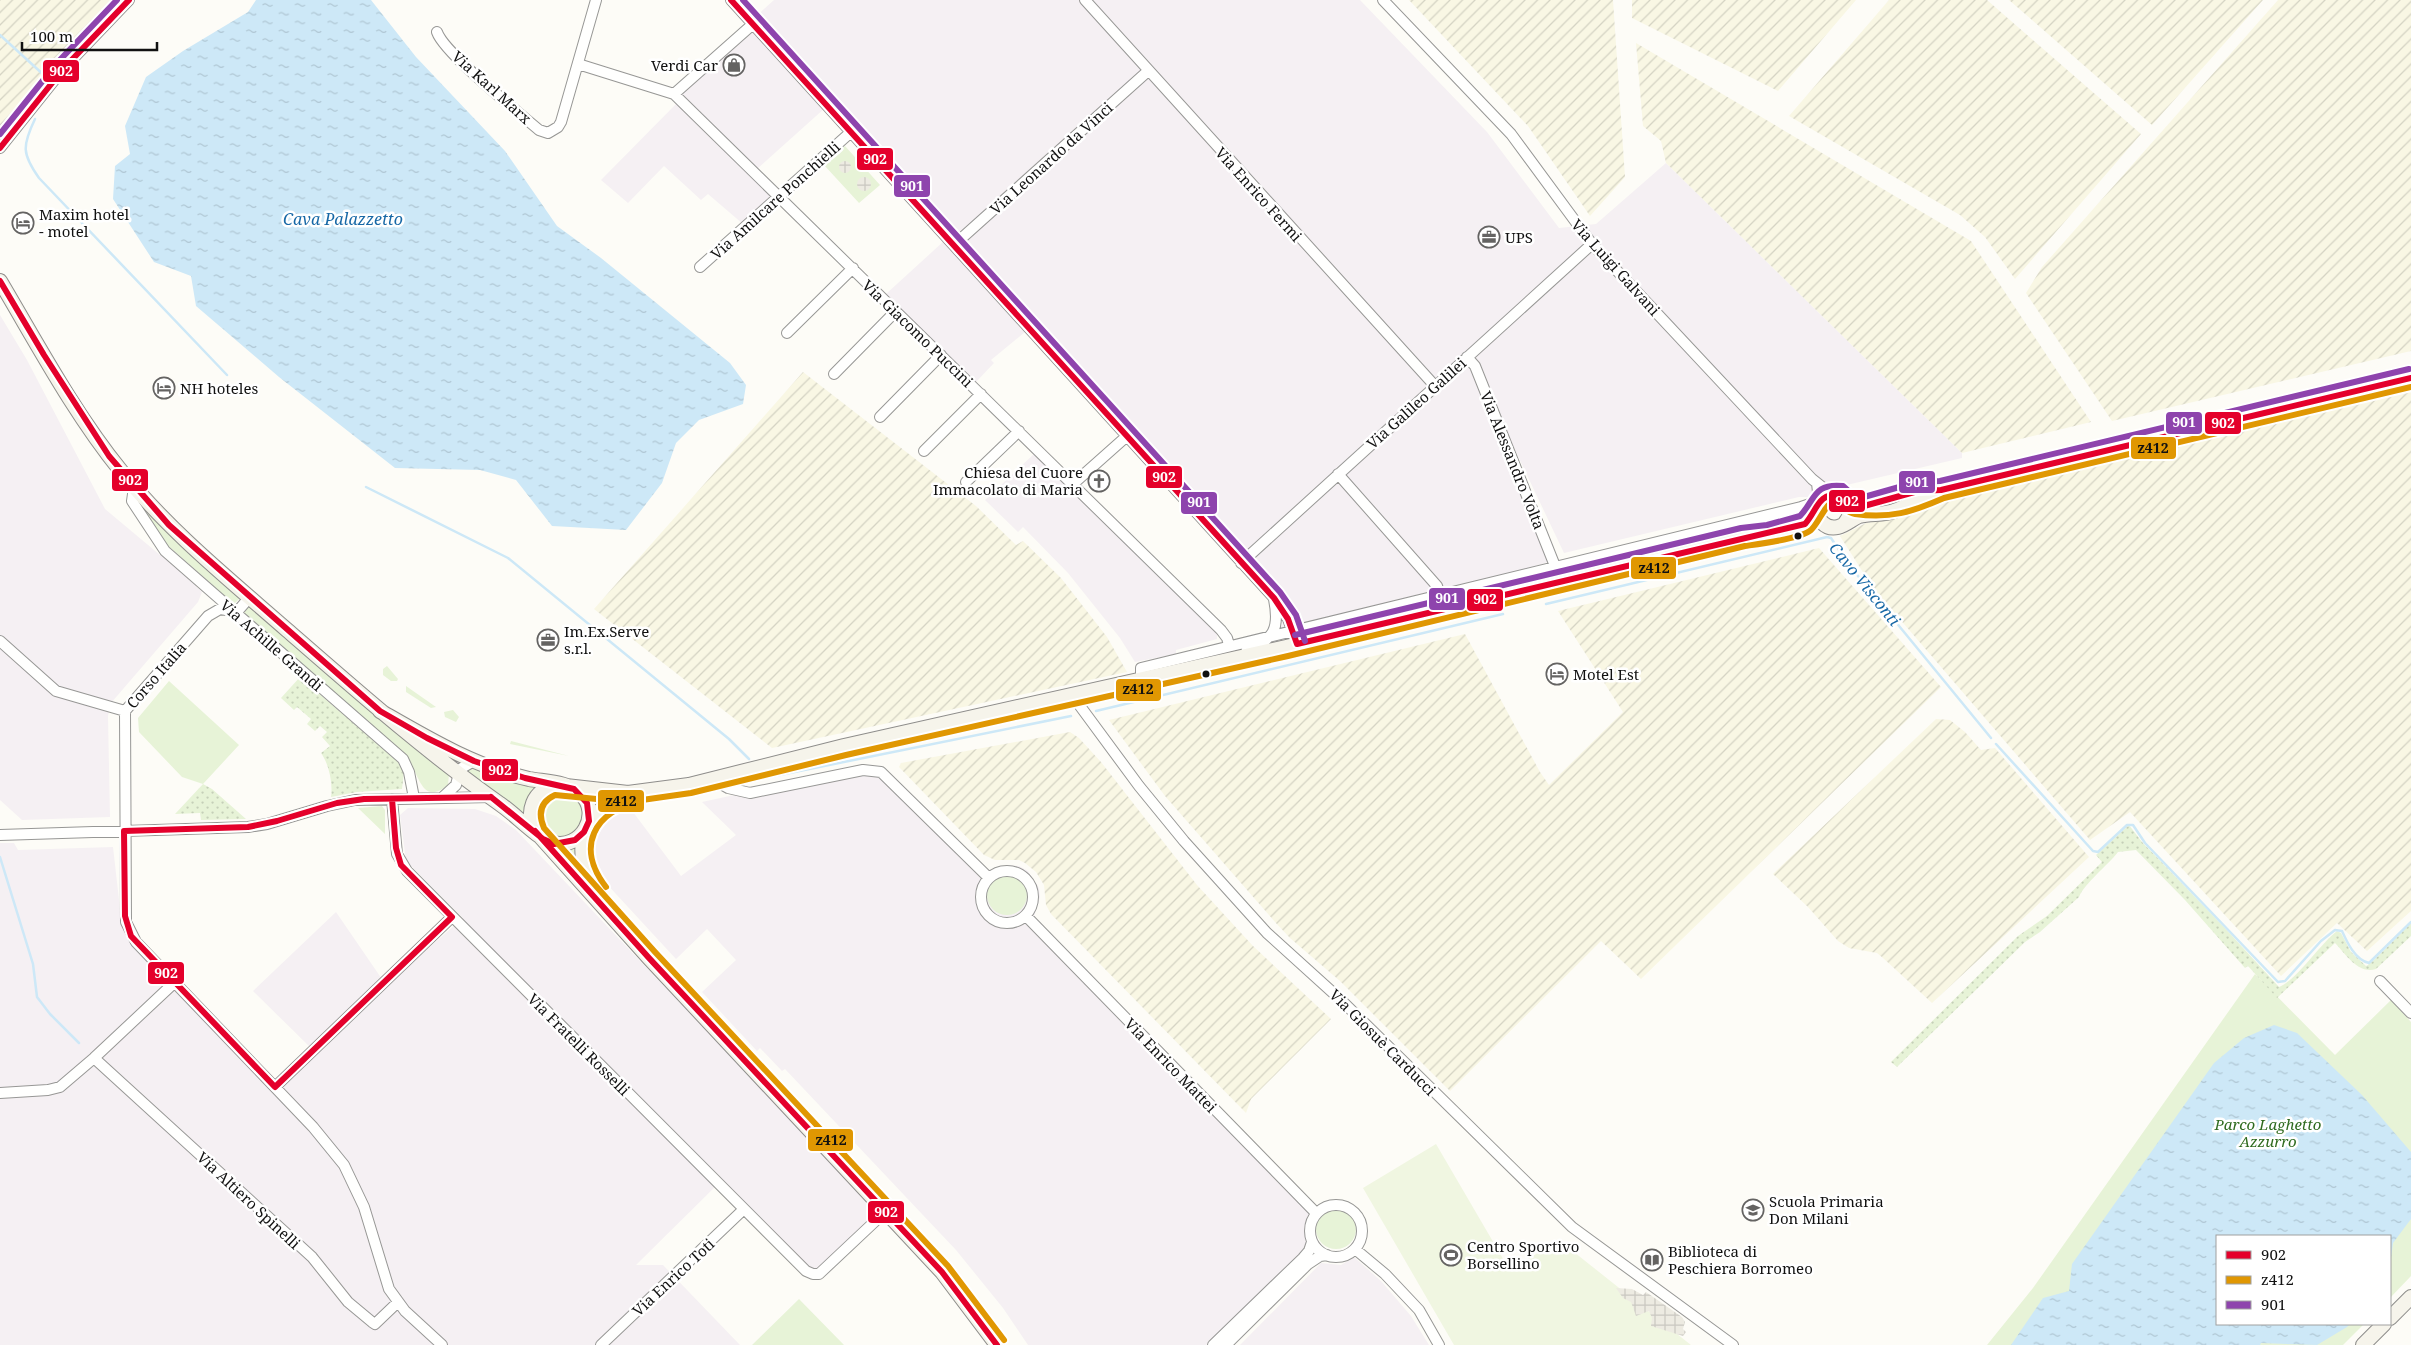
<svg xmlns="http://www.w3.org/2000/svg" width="2411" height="1345" font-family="'Noto Serif',serif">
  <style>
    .industrial { fill: #f5f0f3 }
    .farmland { fill: url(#farmland-furrows) }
    .grass { fill: #e7f3d7 }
    .garden { fill: url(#garden-dots) }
    .pitch { fill: #f0f6e1 }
    .plaza { fill: url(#plaza-grid) }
    .water { fill: url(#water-ripples) }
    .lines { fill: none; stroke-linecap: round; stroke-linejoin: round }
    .stream { stroke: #cde8f7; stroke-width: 2.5 }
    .street-casing { stroke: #979795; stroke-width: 12 }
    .secondary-casing { stroke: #8e8d8b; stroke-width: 16 }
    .street { stroke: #fffffe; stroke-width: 10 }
    .secondary { stroke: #f6f4eb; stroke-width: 14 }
    .bus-1-casing { stroke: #fff; stroke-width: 10 }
    .bus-2-casing { stroke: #fff; stroke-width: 10 }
    .bus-3-casing { stroke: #fff; stroke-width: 10 }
    .bus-1 { stroke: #e4002b; stroke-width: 6 }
    .bus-2 { stroke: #e09702; stroke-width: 6 }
    .bus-3 { stroke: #8e44ad; stroke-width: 6 }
    .bus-dot { fill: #111; stroke: #fff; stroke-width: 2 }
    .labels { text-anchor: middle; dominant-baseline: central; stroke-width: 5; stroke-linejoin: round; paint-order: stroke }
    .poi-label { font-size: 15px; fill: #111; stroke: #fff; text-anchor: start }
    .street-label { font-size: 15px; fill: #111; stroke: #fff }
    .park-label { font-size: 15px; font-style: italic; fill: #2f6b1f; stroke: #fff }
    .water-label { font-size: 16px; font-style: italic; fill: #1768a6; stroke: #fff }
    .line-badge { stroke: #fff; stroke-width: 2 }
    .badge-label { font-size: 14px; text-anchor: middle; font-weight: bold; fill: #fff }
    .pale-badge-label { font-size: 14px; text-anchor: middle; font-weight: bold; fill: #111 }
  </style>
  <defs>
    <pattern id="farmland-furrows" width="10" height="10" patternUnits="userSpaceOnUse" patternTransform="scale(1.25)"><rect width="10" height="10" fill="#f9f7e4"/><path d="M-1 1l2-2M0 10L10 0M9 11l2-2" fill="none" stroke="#d4d3c3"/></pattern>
    <pattern id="garden-dots" width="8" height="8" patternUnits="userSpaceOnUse" patternTransform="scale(1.25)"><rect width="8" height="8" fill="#e7f3d7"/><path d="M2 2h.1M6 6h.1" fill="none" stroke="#c5cfb8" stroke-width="1.8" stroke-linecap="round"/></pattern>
    <pattern id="plaza-grid" width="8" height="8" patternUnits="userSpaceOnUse" patternTransform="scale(1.25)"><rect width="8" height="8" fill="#edebe2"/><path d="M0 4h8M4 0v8" fill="none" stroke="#cac8c1"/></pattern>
    <pattern id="water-ripples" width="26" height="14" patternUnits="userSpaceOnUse" patternTransform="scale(1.25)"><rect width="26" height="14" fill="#cde8f7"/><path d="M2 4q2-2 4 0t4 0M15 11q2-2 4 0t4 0" fill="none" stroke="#afc6d3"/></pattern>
  </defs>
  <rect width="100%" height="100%" fill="#fdfcf7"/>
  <path class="industrial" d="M774 0H1360L1487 132 1559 228 1596 224 1666 163 1962 453V458L1838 487H1829L1811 497H1799L1564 553 1479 374 1548 562 1460 590 1269 635 1274 598 753 19Z
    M752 29 825 108 756 170 680 94Z
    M678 102 775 196 743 224 708 194 701 200 664 166 628 203 601 180Z
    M944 241 1025 332 991 360 994 363 975 383 886 294Z
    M0 315 27 360 105 509 160 555 166 557 202 592 198 602 111 703 108 716 110 817 22 820 0 800Z
    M1035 453 1217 631V639L1176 650V654L1135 662 1120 638 1068 573 1023 527 1018 532 985 500Z
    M864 767 894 778 989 871 1009 865 1019 866 1028 871 1039 888 1040 897 1034 917 1316 1206 1307 1217V1241L1303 1251 1206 1345H1028L1003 1308 956 1250 785 1069 782 1071 760 1048 757 1051 702 992 736 960 707 929 676 959 604 881 596 868 594 854 596 840 605 822 616 813 630 808 681 876 736 835 702 802Z
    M408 808 475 809 496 816 516 830 879 1213 818 1271H813L721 1181 636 1265H663L740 1345H0V843H14L18 850 113 847 122 926 128 938 275 1092 316 1053 253 991 336 912 386 985 463 918 406 861 400 815Z
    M1354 1257 1381 1281 1411 1316 1429 1345H1240L1321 1263 1341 1265Z"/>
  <path class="farmland" d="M0 0H115L55 64 0 134Z
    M1409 0H1613L1625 177 1590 216 1528 126Z
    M1632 0H1856L1778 91 1632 18Z
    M1889 0H1987L2141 134 2015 279 1985 237 1960 215 1789 116Z
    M2009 0H2263L2152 125Z
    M2278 0H2411V351L2112 421 2026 293 2042 267Z
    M1636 43 1971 241 2091 422 1962 453 1666 163 1661 141 1643 126Z
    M803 372 976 506 1016 545 1023 541 1061 578 1107 637 1127 672 772 748 594 609Z
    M2411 387V911L2367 951 2337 923 2281 976 2130 812 2090 840 1873 588 1840 536 1866 523 1905 516 1937 501Z
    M1819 548 1941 687 1641 979 1601 941 1450 1091 1340 981 1290 938 1275 922 1165 796 1109 720 1465 634 1540 772 1549 785 1623 712 1558 611Z
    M1936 719 1950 720 1965 732 1981 750 1995 748 2089 857 1932 1003 1883 958 1877 953 1849 948 1838 941 1808 907 1773 874Z
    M1070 732 1079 738 1101 762 1197 885 1253 946 1331 1019 1251 1099 1246 1113 1051 914 1046 905 1044 885 1036 872 1025 863 1019 860H995L984 855 899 767 901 763Z"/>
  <path class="grass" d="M845 146 880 185 859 203 824 165Z
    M143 505 240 598 234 604 165 543 139 508Z
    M249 605 449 774 448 785C420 808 419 770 406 756L244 613Z
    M387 666 398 679 397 681H391L383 675V669Z
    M169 681 239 745 203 784 182 777 139 732 138 718Z
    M406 686 436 707 431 708 406 692Z
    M453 710 459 717 456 722 445 717 444 712Z
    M511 741 569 756 510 744Z
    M470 767 538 787 525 814 523 815 466 772Z
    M537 815a23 23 0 1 1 46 0a23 23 0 1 1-46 0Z
    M382 806 385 810V834L358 808Z
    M574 847 577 863 583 876 562 852V850Z
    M987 895a20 20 0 1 1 40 0a20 20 0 1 1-40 0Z
    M2255 974 2335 1055 2391 1000 2411 1022V1276L2390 1298V1236H2217V1324H2364L2343 1345H1987L2033 1288Z
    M1316 1229a20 20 0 1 1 40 0a20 20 0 1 1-40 0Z
    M799 1299 844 1345H752Z"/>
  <path class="garden" d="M300 677 398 762 404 772 402 789 357 792 331 797C333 783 329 764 321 753L330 746 322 737 327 732 320 726 315 731 307 724 311 719 297 707 294 710 281 698Z
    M203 784 212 789 246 819 201 820 200 813 175 814Z
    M2129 825 2142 842 2223 926 2279 987C2297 980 2319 945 2337 931L2341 933 2351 952 2366 966C2371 965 2404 929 2411 923V936L2376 969C2358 975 2345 953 2335 943L2277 998 2248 966 2245 968 2185 900 2136 850 2118 852C2107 866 2085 883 2079 897L2040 932 2025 942 1897 1067 1891 1062 2018 936 2047 916 2102 862 2096 855Z"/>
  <path class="pitch" d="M1436 1144 1509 1269 1560 1241 1691 1345H1454L1363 1188Z"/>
  <path class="plaza" d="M839 167a6 6 0 1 1 12 0a6 6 0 1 1-12 0Z
    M857 184a7 7 0 1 1 14 0a7 7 0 1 1-14 0Z
    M1616 1288 1632 1289 1643 1295 1646 1292 1682 1317 1685 1322 1683 1329 1686 1332 1683 1336 1651 1326 1652 1318 1649 1311 1636 1316 1631 1302 1623 1298Z"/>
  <path class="water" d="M256 0H371L416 57 505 151 557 226 601 258 730 363 746 385 743 404 699 420 676 443 662 483 626 530 552 526 516 480 480 470 395 468 279 377 196 306 191 276 154 262 113 199 115 166 130 154 125 126 146 77 183 51 248 12Z
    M2274 1025 2297 1033 2362 1095 2411 1152V1219L2393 1243 2390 1265V1236H2217V1324H2350L2347 1327 2317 1345 2261 1343 2260 1345H2011L2043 1298 2069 1291 2072 1264 2214 1063 2244 1038Z"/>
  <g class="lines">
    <path class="stream" d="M0 35 46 77
      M35 119C22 146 22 154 39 178L227 375
      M366 487 508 558 729 739 749 759
      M1546 604 1827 537 1831 538 1849 565 1991 738
      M1096 711 1503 614
      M1996 744 2093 851 2098 852 2127 825H2133L2145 843 2278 982 2285 981 2321 941 2335 930 2342 931C2347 942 2355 960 2369 963L2411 922
      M765 778 1071 716
      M0 857 33 964 37 997 50 1014 79 1043"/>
    <g class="street-casing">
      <path id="street" d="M731 0 1274 598 1288 619 1297 644
        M1085 0 1435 386
        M1383 0 1511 134 1592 244 1812 479 1822 487
        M437 32C444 53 518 112 539 130L548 133 558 127 561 122 596 0
        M578 64 674 94 1221 630 1227 638 1229 645
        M674 94 753 24
        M0 148 64 68 129 0
        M954 245 1148 71
        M700 267 851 132
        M787 333 853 268
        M1467 357 1475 366 1555 566
        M834 374 896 311
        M880 417 941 355
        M924 451 981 394
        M1338 474 1437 586 1440 595
        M966 482 1019 431
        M1073 484 1127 436
        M137 490 133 494 132 501 165 551 403 759 409 772 414 798
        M1241 563 1592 244
        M233 611 220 609 208 616 125 711 126 922 136 942 313 1127 344 1165 364 1207 389 1289 405 1311 442 1345
        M236 613 249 598
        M0 641 56 691 125 711
        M1246 652C1274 638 1280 630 1274 599
        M1141 680V668L1801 507 1819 501 1817 483
        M1077 695 1080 706 1139 786 1184 841 1267 933 1341 1000 1572 1227 1733 1345
        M716 778 721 784 728 788 750 793 863 770 881 772 989 878
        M443 797 456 785 460 769 474 761
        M392 799 397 854 407 871 806 1271 813 1274H819L886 1211
        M0 835 248 827 267 824 327 806 355 800 491 797
        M981 897a26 26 0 1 1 52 0a26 26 0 1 1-52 0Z
        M1026 916 1316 1213
        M2380 981 2411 1013
        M94 1058 312 1257 348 1302 372 1322 375 1324 398 1302
        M275 1087 452 917
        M0 1093 48 1090 60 1087 94 1058 175 982
        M1310 1231a26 26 0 1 1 52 0a26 26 0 1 1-52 0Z
        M1355 1249 1385 1274 1419 1310 1439 1345
        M601 1345 744 1209
        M1213 1345 1303 1258 1309 1251 1312 1242
        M1226 1345 1308 1264 1320 1256 1327 1255"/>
    </g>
    <g class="secondary-casing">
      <path id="secondary" d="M0 281C38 345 74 413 121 471 169 531 230 580 287 630 357 691 425 751 500 804 514 813 539 840 553 843 581 850 602 814 581 794 569 782 545 782 529 779 475 767 427 738 380 711
        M1817 507C1816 519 1825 530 1838 527 1846 525 1852 519 1859 516 1871 513 1883 515 1894 511 1910 506 1924 494 1941 490L2411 378
        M599 893C568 851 582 813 628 793
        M2390 1318 2411 1297
        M997 1345 942 1272 649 958 537 833C524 813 533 789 557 785L628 793 689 785 844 746 1286 647 1743 537C1763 533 1790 535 1807 523 1817 515 1815 498 1829 494 1848 489 1856 511 1845 523
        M2363 1345 2384 1324"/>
    </g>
    <use href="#street" class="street"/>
    <use href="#secondary" class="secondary"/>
    <g class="bus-1-casing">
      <path id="bus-1" d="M731 0 1274 598 1288 619 1297 644
        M0 148 64 68 129 0
        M0 281 44 355 109 456 169 525 380 711 427 738 474 761 525 778 574 789 587 803 589 821 584 832 575 840 554 844 543 839 491 797
        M1297 644 1805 524C1818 509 1817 494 1840 494L1849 503 1864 506 1918 491 1941 490 2411 378
        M392 799 396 848 401 865 452 917
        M124 831 248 827 277 821 337 803 364 799 491 797
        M124 831 125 916 131 936 275 1087
        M535 831 649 958 942 1272 997 1345
        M275 1087 452 917"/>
    </g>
    <g class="bus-2-casing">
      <path id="bus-2" d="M606 887C575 847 594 811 641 801
        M1004 1340 948 1266 655 952 544 828C538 814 540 802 555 795L628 802 691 793 846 755 1288 656 1745 546C1759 544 1801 539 1811 530 1818 524 1825 505 1832 503 1837 502 1847 513 1855 514 1890 519 1912 512 1944 498L2411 387"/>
    </g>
    <g class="bus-3-casing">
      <path id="bus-3" d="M743 0 1280 592 1296 615 1305 641
        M0 134 57 63 117 0
        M1295 635 1741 528 1767 525 1800 516C1816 499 1813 483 1843 486L1853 495 1864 497 1917 482 1940 481 2409 369"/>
    </g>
    <use href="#bus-1" class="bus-1"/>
    <use href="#bus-2" class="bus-2"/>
    <use href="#bus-3" class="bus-3"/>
  </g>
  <defs>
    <g id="shop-ring" transform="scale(1.125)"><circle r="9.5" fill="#fff" stroke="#646362" stroke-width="1.5"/><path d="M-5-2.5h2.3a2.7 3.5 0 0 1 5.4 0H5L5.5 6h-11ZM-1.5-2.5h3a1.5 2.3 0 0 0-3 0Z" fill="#646362"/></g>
    <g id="hotel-ring" transform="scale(1.125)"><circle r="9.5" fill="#fff" stroke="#646362" stroke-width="1.5"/><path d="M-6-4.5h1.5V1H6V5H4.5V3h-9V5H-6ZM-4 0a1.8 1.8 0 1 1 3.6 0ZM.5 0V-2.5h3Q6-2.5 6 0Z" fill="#646362"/></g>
    <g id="office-ring" transform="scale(1.125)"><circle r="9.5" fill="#fff" stroke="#646362" stroke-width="1.5"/><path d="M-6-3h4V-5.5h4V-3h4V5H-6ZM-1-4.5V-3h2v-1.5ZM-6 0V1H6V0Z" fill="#646362"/></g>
    <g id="church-ring" transform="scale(1.125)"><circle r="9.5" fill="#fff" stroke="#646362" stroke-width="1.5"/><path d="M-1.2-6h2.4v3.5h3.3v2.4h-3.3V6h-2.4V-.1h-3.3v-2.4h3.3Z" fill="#646362"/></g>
    <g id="school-ring" transform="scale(1.125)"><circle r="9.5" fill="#fff" stroke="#646362" stroke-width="1.5"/><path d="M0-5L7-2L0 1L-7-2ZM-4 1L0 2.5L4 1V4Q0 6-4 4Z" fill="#646362"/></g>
    <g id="stadium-ring" transform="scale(1.125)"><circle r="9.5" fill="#fff" stroke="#646362" stroke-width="1.5"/><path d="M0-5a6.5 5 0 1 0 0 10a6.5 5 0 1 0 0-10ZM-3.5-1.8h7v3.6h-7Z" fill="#646362"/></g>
    <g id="library-ring" transform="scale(1.125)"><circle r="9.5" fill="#fff" stroke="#646362" stroke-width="1.5"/><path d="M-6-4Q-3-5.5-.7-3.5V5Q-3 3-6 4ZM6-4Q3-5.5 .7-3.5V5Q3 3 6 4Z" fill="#646362"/></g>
  </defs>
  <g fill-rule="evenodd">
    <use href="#shop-ring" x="734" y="65"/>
    <use href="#hotel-ring" x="23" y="223"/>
    <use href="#office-ring" x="1489" y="237"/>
    <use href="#hotel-ring" x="164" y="388"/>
    <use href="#church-ring" x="1099" y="481"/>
    <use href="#office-ring" x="548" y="640"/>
    <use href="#hotel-ring" x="1557" y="674"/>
    <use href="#school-ring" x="1753" y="1210"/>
    <use href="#stadium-ring" x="1451" y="1255"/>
    <use href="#library-ring" x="1652" y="1260"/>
  </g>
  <g class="bus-dot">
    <circle cx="1798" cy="536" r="4.5"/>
    <circle cx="1206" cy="674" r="4.5"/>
  </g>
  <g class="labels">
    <g class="poi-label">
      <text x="718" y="65" text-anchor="end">Verdi Car</text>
      <text x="39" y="214">Maxim hotel<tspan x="39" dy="17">- motel</tspan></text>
      <text x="1505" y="237">UPS</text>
      <text x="180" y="388">NH hoteles</text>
      <text x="1083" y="472" text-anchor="end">Chiesa del Cuore<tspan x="1083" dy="17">Immacolato di Maria</tspan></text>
      <text x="564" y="631">Im.Ex.Serve<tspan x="564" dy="17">s.r.l.</tspan></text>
      <text x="1573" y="674">Motel Est</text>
      <text x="1769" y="1201">Scuola Primaria<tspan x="1769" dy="17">Don Milani</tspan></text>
      <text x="1467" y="1246">Centro Sportivo<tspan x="1467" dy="17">Borsellino</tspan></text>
      <text x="1668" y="1251">Biblioteca di<tspan x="1668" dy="17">Peschiera Borromeo</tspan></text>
    </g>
    <g class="street-label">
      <text transform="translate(492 87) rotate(42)">Via Karl Marx</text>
      <text transform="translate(1051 158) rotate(-42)">Via Leonardo da Vinci</text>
      <text transform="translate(1259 194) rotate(48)">Via Enrico Fermi</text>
      <text transform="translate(775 200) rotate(-42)">Via Amilcare Ponchielli</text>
      <text transform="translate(1616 267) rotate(48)">Via Luigi Galvani</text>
      <text transform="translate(918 333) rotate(44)">Via Giacomo Puccini</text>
      <text transform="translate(1416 403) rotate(-42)">Via Galileo Galilei</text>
      <text transform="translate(1513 460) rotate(68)">Via Alessandro Volta</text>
      <text transform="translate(272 645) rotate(41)">Via Achille Grandi</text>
      <text transform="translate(156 675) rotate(-49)">Corso Italia</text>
      <text transform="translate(1383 1042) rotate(45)">Via Giosuè Carducci</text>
      <text transform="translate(579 1044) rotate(45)">Via Fratelli Rosselli</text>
      <text transform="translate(1171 1065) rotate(46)">Via Enrico Mattei</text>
      <text transform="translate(249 1200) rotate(43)">Via Altiero Spinelli</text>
      <text transform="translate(673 1277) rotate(-43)">Via Enrico Toti</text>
    </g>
    <g class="park-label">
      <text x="2268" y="1124">Parco Laghetto<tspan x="2268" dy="17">Azzurro</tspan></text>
    </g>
    <g class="water-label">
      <text x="343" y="219">Cava Palazzetto</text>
      <text transform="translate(1865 584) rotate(51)">Cavo Visconti</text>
    </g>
  </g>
  <g class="line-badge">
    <rect x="42" y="59" width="38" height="24" rx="5" fill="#e4002b"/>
    <rect x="856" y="147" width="38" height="24" rx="5" fill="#e4002b"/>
    <rect x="893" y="174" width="38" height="24" rx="5" fill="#8e44ad"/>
    <rect x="2165" y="411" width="38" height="24" rx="5" fill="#8e44ad"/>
    <rect x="2204" y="411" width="38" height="24" rx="5" fill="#e4002b"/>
    <rect x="2130" y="436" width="47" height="24" rx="5" fill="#e09702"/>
    <rect x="1145" y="465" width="38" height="24" rx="5" fill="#e4002b"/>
    <rect x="111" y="468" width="38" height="24" rx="5" fill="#e4002b"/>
    <rect x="1898" y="470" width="38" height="24" rx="5" fill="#8e44ad"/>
    <rect x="1828" y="489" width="38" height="24" rx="5" fill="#e4002b"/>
    <rect x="1180" y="491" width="38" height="24" rx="5" fill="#8e44ad"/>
    <rect x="1630" y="556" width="47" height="24" rx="5" fill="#e09702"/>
    <rect x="1428" y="587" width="38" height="24" rx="5" fill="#8e44ad"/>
    <rect x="1466" y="588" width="38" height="24" rx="5" fill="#e4002b"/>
    <rect x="1115" y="678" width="47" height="24" rx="5" fill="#e09702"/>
    <rect x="481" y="758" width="38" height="24" rx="5" fill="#e4002b"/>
    <rect x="597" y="789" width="48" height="24" rx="5" fill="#e09702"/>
    <rect x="147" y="961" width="38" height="24" rx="5" fill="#e4002b"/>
    <rect x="807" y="1128" width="47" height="24" rx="5" fill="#e09702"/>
    <rect x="867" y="1200" width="38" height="24" rx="5" fill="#e4002b"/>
  </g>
  <g class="badge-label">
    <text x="61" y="76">902</text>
    <text x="875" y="164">902</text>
    <text x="912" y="191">901</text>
    <text x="2184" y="427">901</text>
    <text x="2223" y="428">902</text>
    <text x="1164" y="482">902</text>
    <text x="130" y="485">902</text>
    <text x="1917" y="487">901</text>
    <text x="1847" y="506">902</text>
    <text x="1199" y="507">901</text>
    <text x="1447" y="603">901</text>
    <text x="1485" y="604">902</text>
    <text x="500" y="775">902</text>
    <text x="166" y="978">902</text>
    <text x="886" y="1217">902</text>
  </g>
  <g class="pale-badge-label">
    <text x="2153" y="453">z412</text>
    <text x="1654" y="573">z412</text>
    <text x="1138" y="694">z412</text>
    <text x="621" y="806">z412</text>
    <text x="831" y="1145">z412</text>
  </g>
  <rect x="2216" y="1235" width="175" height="90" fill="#ffffff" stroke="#a0a0a0"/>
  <rect x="2226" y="1251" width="25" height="8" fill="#e4002b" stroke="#a0a0a0"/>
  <text x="2261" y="1260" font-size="15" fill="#111111">902</text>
  <rect x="2226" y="1276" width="25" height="8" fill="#e09702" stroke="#a0a0a0"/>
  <text x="2261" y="1285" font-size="15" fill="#111111">z412</text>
  <rect x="2226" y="1301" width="25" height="8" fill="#8e44ad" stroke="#a0a0a0"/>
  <text x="2261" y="1310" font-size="15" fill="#111111">901</text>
  <path d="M22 42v8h135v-8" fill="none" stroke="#111111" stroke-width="2.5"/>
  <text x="30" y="42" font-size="15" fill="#111111" stroke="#ffffff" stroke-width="4" paint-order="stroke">100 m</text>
</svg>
